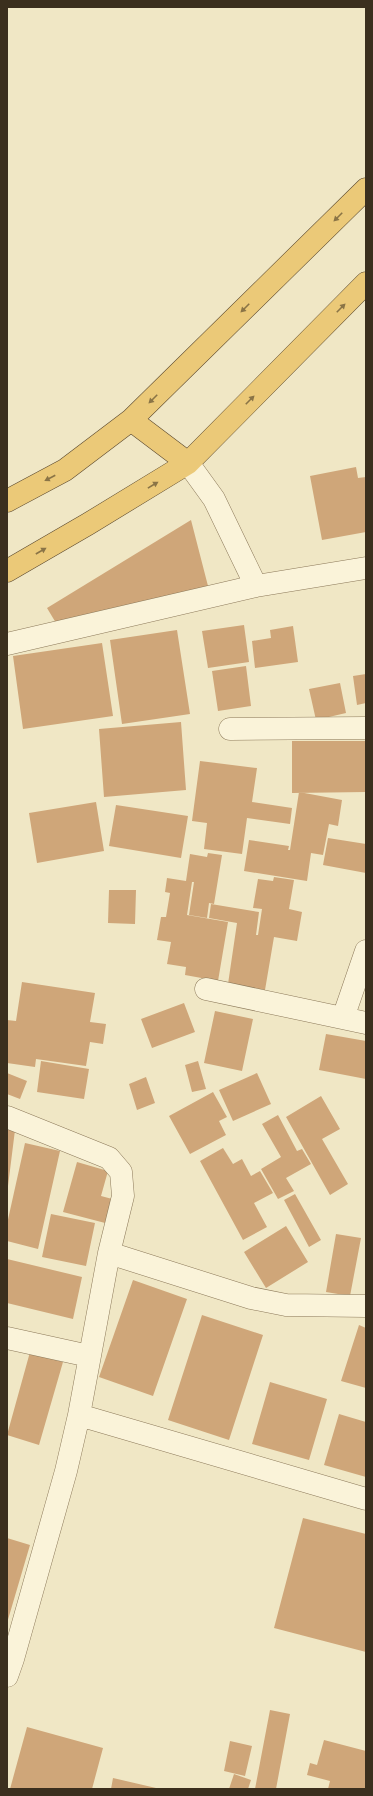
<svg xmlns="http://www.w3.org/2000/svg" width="373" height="1796" font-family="'Noto Serif',serif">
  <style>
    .building { fill: #cfa679 }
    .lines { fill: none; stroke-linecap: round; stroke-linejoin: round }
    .minor-casing { stroke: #8c795a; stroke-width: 23 }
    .trunk-casing { stroke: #59472e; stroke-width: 23 }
    .minor { stroke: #faf3d9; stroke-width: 22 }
    .trunk { stroke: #ebc978; stroke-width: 22 }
    .oneway { fill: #8a7446 }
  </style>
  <rect width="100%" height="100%" fill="#f0e7c5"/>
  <path class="building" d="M356 467 358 478 366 477V532L322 540 310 476Z
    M191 520 208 586 56 623 47 608Z
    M244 625 249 662 208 668 202 631Z
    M293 626 298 662 255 668 252 641 271 638 270 630Z
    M177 630 190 714 122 724 110 640Z
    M102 643 113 716 23 729 13 656Z
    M246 666 251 706 218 711 212 671Z
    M366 674V703L357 705 353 676Z
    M340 683 346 713 316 720 309 689Z
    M181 722 186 790 104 797 99 729Z
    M292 741H366V792L292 793Z
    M200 761 257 768 252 802 292 808 290 824 247 818 242 854 204 849 207 823 192 821Z
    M299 792 342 800 338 826 329 824 323 855 311 853 307 881 244 871 249 840 289 846 288 850H290Z
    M96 802 104 851 37 863 29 813Z
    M116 805 188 816 181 858 109 846Z
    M328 838 366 844V873L323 865Z
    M208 853 222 855 214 904 209 903 207 918 189 915 194 882H192L187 915 228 922 218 981 185 975 186 967 167 964 171 942 157 940 161 917H166L170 893 165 892 167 878 186 881 190 854 207 857Z
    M274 877 294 880 289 909 302 912 297 941 274 937 265 990 228 984 237 923 209 918 211 904 259 912 256 935H258L262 909 253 908 258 879 273 881Z
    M109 890H136L135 924 108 923Z
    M22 982 95 993 90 1022 106 1024 103 1044 90 1042 86 1066 36 1059 35 1067 7 1063V1020L16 1021Z
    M184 1003 195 1032 152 1048 141 1019Z
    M215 1011 253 1019 242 1071 204 1063Z
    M326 1034 366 1041V1079L319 1070Z
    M41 1061 89 1069 84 1099 37 1092Z
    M198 1061 206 1089 192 1092 185 1065Z
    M7 1073 27 1081 20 1099 7 1094Z
    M257 1073 271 1104 233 1121 219 1090Z
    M146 1077 155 1103 137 1110 129 1084Z
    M213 1092 227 1117 219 1121 226 1135 190 1154 169 1116Z
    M321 1096 340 1129 322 1139 348 1184 330 1195 286 1117Z
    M278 1115 297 1151 302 1149 311 1164 286 1178 294 1191 278 1199 261 1169 281 1157 262 1124Z
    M7 1129 15 1130 8 1186H7Z
    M25 1143 60 1151 38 1249 7 1241V1224Z
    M223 1148 233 1164 242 1159 251 1176 260 1171 273 1193 254 1203 267 1227 243 1240 200 1161Z
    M77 1162 108 1171 101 1196 116 1200 109 1224 63 1212Z
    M295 1194 321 1240 309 1247 284 1200Z
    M51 1214 95 1223 86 1266 42 1257Z
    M286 1226 308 1262 266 1288 244 1252Z
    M336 1234 361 1238 350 1296 326 1292Z
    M7 1259 82 1277 73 1319 7 1303Z
    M133 1280 187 1299 153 1396 99 1377Z
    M202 1315 263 1335 229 1440 168 1420Z
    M359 1325 366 1328V1388L341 1381Z
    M30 1352 63 1362 39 1445 7 1435Z
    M270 1382 327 1399 309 1460 252 1444Z
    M339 1414 366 1422V1477L324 1465Z
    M303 1518 366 1534V1652L274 1628Z
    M7 1538 30 1545 7 1623Z
    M270 1710 290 1714 276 1789H255Z
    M27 1727 103 1748 92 1789H10Z
    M324 1740 366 1751V1789H328L330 1781 307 1775 310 1763 317 1765Z
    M230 1741 252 1746 245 1776 224 1771Z
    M234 1774 251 1780 248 1789H229Z
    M113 1778 156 1788V1789H111Z"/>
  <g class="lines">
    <g class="minor-casing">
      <path id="minor" d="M188 463 214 499 256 586
        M7 644 256 586 366 568
        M230 729 366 728
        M206 989 366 1023
        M343 1018 366 951
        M7 1117 109 1158 121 1172 123 1196 109 1253 79 1415 366 1499
        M109 1253 251 1298 286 1305 366 1306
        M7 1338 89 1356
        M7 1676 13 1659 66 1471 79 1415"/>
    </g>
    <g class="trunk-casing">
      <path id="trunk" d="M131 420 188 463
        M7 501 65 470 131 420 366 189
        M7 571 88 524 188 463 366 283"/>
    </g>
    <use href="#minor" class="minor"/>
    <use href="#trunk" class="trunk"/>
  </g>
  <defs><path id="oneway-solid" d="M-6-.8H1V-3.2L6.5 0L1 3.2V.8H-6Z"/></defs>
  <g class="oneway">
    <use href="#oneway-solid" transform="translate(338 217) rotate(135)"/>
    <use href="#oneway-solid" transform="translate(245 308) rotate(135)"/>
    <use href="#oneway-solid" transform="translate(341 308) rotate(-45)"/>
    <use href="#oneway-solid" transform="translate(153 399) rotate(135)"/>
    <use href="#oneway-solid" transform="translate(250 400) rotate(-45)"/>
    <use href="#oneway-solid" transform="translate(50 478) rotate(152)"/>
    <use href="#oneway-solid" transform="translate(153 485) rotate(-31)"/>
    <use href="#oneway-solid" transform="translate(41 551) rotate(-30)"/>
  </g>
  <rect width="373" height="1796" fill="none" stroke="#3b2f1e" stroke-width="16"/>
</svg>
